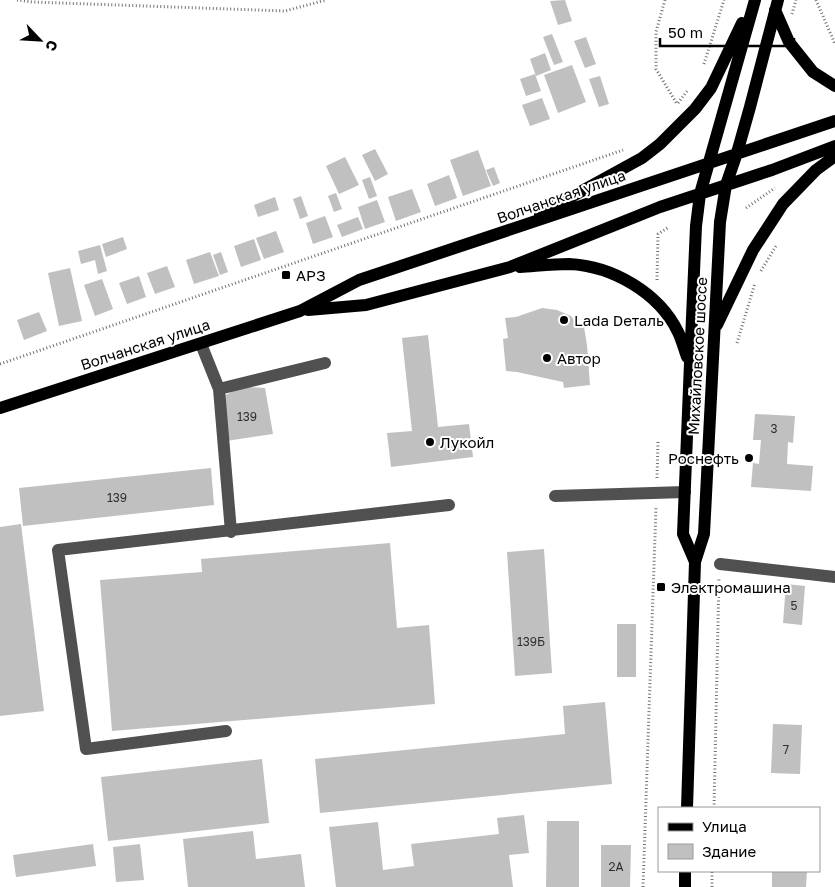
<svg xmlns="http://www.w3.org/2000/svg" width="835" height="887" font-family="'Golos Text',sans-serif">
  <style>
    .building { fill: #c0c0c0 }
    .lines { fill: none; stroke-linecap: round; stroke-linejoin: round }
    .path { stroke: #727272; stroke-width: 3; stroke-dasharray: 1 2.5; stroke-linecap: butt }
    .minor { stroke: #505050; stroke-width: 12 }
    .major { stroke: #000; stroke-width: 12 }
    .poi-dot { fill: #000; stroke: #fff; stroke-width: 2 }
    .labels { text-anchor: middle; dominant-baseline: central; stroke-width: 4; stroke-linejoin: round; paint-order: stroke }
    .number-label { font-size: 12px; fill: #303030 }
    .street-label { font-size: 15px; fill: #000; stroke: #fff }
    .poi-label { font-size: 15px; fill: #000; stroke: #fff; text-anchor: start }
  </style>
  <rect width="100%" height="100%" fill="#fff"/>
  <path class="building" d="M565 0 572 21 558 25 550 1Z
    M552 34 563 62 554 65 543 37Z
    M586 37 596 64 585 68 574 41Z
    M545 53 551 70 536 76 530 59Z
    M572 65 586 102 558 113 544 75Z
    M535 74 541 91 526 96 520 79Z
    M600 76 609 104 599 107 589 79Z
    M542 98 550 119 530 126 522 105Z
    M375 149 388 174 375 181 362 155Z
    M478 150 491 186 463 196 450 160Z
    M345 157 359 185 339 194 326 166Z
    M494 167 500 183 493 186 486 170Z
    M449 175 457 198 435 206 427 184Z
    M370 177 377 196 369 199 362 180Z
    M412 189 421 212 396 221 388 197Z
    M336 193 342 209 334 212 328 196Z
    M301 196 308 216 300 219 293 199Z
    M275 197 279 210 258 217 254 205Z
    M377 200 385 222 365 229 358 207Z
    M325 216 333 237 313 244 306 223Z
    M358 217 363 229 342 237 337 225Z
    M276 231 284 252 264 259 256 238Z
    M123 237 127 249 106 257 102 244Z
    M254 239 261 260 241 267 234 246Z
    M100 245 107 271 98 274 95 260 81 264 78 251Z
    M210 252 219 276 194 284 186 260Z
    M221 252 228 272 220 275 213 255Z
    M167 266 175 287 155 294 147 273Z
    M70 268 82 321 59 326 48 273Z
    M139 276 146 297 127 304 119 283Z
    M102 279 113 309 95 316 84 285Z
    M542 308 557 310 571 316 580 328 584 327 587 345 590 385 564 388 563 382 517 372 506 371 503 339 508 338 505 318 516 317Z
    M39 312 47 331 24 340 17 320Z
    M428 335 438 427 469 424 473 457 391 467 387 433 412 431 402 338Z
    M248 387 265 388 273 434 226 441 222 397 237 389Z
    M755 414 795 416 793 443 788 442 787 464 813 466 811 491 751 487 753 463 759 464 761 440H753Z
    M211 468 214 505 23 526 19 488Z
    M21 524 44 711 0 716V527Z
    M390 543 397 628 429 625 435 704 112 731 100 580 202 572 201 559Z
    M544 549 552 673 515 676 507 552Z
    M786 584 805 586 802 625 783 623Z
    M617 624H636V677H617Z
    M605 702 612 784 320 813 315 759 565 734 563 706Z
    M773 724 802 725 800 774 771 773Z
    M262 759 269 823 108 841 101 777Z
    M524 815 529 853 509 855 513 887H336L329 827 378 822 383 870 414 866 411 844 499 834 497 818Z
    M547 821H579V887H546Z
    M253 831 256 859 301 854 305 887H188L183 839Z
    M93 844 96 866 16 877 13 855Z
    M140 844 144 880 116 882 113 847Z
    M601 845H631L630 887H601Z
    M772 871H807L806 887H772Z"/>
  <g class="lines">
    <path class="path" d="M17 0 32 2 285 11 326 0
      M665 0 656 32V69L677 104
      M816 0 835 44
      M792 14 796 0
      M704 64 724 0
      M678 103 688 90
      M746 208 775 188
      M761 271 776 246
      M657 280 658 234 669 227
      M737 343 755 283
      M0 364 623 150
      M657 478 658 441
      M714 808 719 577
      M643 887 656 507
      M712 887V871"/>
    <path class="minor" d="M201 344 219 389 231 532
      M219 389 325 363
      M555 496 685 492
      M720 564 835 577
      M226 731 86 749 58 550 449 505"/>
    <path class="major" d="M775 10 789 42 813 72 835 86
      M540 214 642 158 660 144 695 109 711 88 742 23
      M520 267C536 266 553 264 569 264 613 266 659 293 678 332 682 340 684 349 687 357
      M308 310 366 305 510 267 660 207 772 170 835 146
      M717 325 753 250 783 204 816 170 835 156
      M0 408 300 311 359 280 835 121
      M695 562 683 534 690 363 696 226 700 194 755 0
      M687 808 695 562 704 534 720 222 726 185 737 153 750 107 778 0
      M685 887V871"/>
  </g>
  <g class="poi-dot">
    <rect x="281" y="270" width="10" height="10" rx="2.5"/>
    <circle cx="564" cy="320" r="5"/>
    <circle cx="547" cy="358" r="5"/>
    <circle cx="430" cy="442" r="5"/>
    <circle cx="749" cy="458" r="5"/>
    <rect x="656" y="582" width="10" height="10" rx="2.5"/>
  </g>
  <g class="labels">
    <g class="number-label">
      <text x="247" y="416">139</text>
      <text x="774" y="428">3</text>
      <text x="117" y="497">139</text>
      <text x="794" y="605">5</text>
      <text x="531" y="641">139Б</text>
      <text x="786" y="749">7</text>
      <text x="616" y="866">2А</text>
    </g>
    <g class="street-label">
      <text transform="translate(561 196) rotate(-19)">Волчанская улица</text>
      <text transform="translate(145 344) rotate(-18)">Волчанская улица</text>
      <text transform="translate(697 356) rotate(-87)">Михайловское шоссе</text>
    </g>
    <g class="poi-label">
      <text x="296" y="275">АРЗ</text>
      <text x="574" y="320">Lada Dеталь</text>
      <text x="557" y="358">Автор</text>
      <text x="440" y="442">Лукойл</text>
      <text x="739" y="458" text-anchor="end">Роснефть</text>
      <text x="671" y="587">Электромашина</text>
    </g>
  </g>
  <rect x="658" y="807" width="162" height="65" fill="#ffffff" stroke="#999999"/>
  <rect x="668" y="823" width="25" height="8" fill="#000000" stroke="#999999"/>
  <text x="702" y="832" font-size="15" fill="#000000">Улица</text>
  <rect x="668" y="844" width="25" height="15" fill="#c0c0c0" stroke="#999999"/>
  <text x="702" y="857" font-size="15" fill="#000000">Здание</text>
  <g transform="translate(40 40) rotate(115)" stroke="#ffffff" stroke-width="4" paint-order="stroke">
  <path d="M0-4L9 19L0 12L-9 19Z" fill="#000000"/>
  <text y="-8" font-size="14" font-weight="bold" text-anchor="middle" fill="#000000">С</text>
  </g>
  <path d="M660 38v8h134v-8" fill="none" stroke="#000000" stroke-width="2.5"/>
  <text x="668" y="38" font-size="15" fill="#000000" stroke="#ffffff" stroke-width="4" paint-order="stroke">50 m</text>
</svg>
